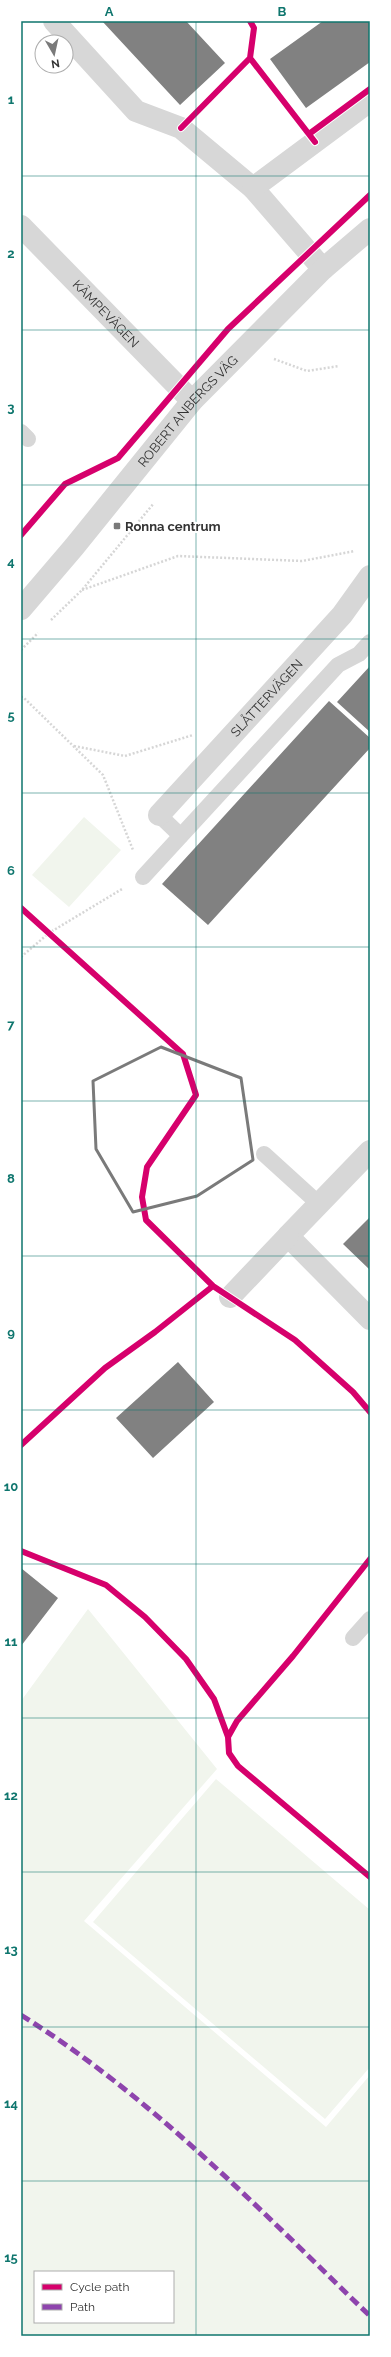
<svg xmlns="http://www.w3.org/2000/svg" width="391" height="2357" font-family="Raleway,sans-serif">
  <style>
    .green { fill: #f1f5ed; fill-rule: evenodd }
    .building { fill: #818181 }
    .lines { fill: none; stroke-linecap: round; stroke-linejoin: round }
    .path { stroke: #d6d6d6; stroke-width: 2.5; stroke-dasharray: 2 2; stroke-linecap: butt }
    .service { stroke: #d7d7d7; stroke-width: 16 }
    .minor { stroke: #d7d7d7; stroke-width: 22 }
    .tertiary { stroke: #d7d7d7; stroke-width: 22 }
    .quiet { stroke: #8e44ad; stroke-width: 5; stroke-dasharray: 10 5; stroke-linecap: butt }
    .cycleway-casing { stroke: #fff; stroke-width: 8 }
    .cycleway { stroke: #d6006c; stroke-width: 6 }
    .marked { fill: none; stroke: #7a7a7a; stroke-width: 3; stroke-linejoin: round }
    .grid { fill: none; stroke: #0f766e; stroke-width: 1; stroke-opacity: 0.55 }
    .poi-dot { fill: #7a7a7a; stroke: #fff; stroke-width: 1.5 }
    .labels { text-anchor: middle; dominant-baseline: central; stroke-width: 4; stroke-linejoin: round; paint-order: stroke }
    .street-label { font-size: 13px; fill: #333; stroke: #fff }
    .poi-label { font-size: 13px; font-weight: bold; fill: #333; stroke: #fff; text-anchor: start }
    .neatline { fill: none; stroke: #0f766e; stroke-width: 1.5 }
    .grid-label { font-size: 13px; text-anchor: middle; font-weight: bold; fill: #0f766e }
  </style>
  <rect width="100%" height="100%" fill="#fff"/>
  <path class="green" d="M84 817 121 850 69 907 32 875Z
    M88 1609 217 1769 84 1921 326 2127 370 2075V2336H21V1701ZM35 2272H173V2322H35Z
    M216 1779 370 1910V2067L325 2119 93 1922Z"/>
  <path class="building" d="M102 21H186L225 63 180 105Z
    M323 21H370V62L306 108 270 59Z
    M370 666V732L337 702Z
    M329 701 370 738V748L208 925 162 884Z
    M370 1217V1270L343 1244Z
    M178 1362 214 1402 153 1458 116 1418Z
    M21 1568 58 1598 21 1646Z"/>
  <g class="lines">
    <path class="path" d="M274 359 307 371 339 366
      M82 590 178 556 302 561 355 551
      M51 620 82 590 154 503
      M21 650 38 633
      M21 697H23L103 775 133 850
      M74 746 125 756 193 735
      M21 957 49 933 122 889"/>
    <path class="service" d="M21 432 28 439
      M159 815 181 836
      M143 877 338 665 359 654 370 642
      M264 1154 319 1204
      M353 1638 370 1619"/>
    <g class="minor">
      <path d="M54 21 136 111 181 128 253 188 323 269"/>
      <path d="M253 188 370 101"/>
      <path id="s1" d="M21 226 192 401"/>
      <path id="s2" d="M159 815 342 615 370 576"/>
      <path d="M370 1151 288 1236 370 1319"/>
      <path d="M230 1297 288 1236"/>
    </g>
    <path class="tertiary" id="s3" d="M21 609 74 547 192 401 323 269 370 229"/>
    <path class="quiet" d="M21 2015C152 2097 260 2210 370 2316"/>
    <g class="cycleway-casing">
      <path id="cycleway" d="M250 21 254 28 250 58 315 142
        M181 128 250 58
        M309 134 370 89
        M21 535 65 484 118 458 228 329 370 195
        M21 908 183 1054 196 1095 147 1167 142 1197 146 1220 213 1286 295 1340 353 1392 370 1412
        M21 1445 105 1368 155 1332 213 1286
        M21 1551 106 1585 145 1617 186 1659 214 1699 228 1737
        M370 1559 293 1656 237 1721 228 1737 229 1753 238 1766 370 1877"/>
    </g>
    <use href="#cycleway" class="cycleway"/>
  </g>
  <path class="marked" d="M161 1047 241 1078 253 1160 197 1196 133 1212 96 1149 93 1081Z"/>
  <path class="grid" d="M196 21V2336M21 176H370M21 330H370M21 485H370M21 639H370M21 793H370M21 947H370M21 1101H370M21 1256H370M21 1410H370M21 1564H370M21 1718H370M21 1872H370M21 2027H370M21 2181H370"/>
  <rect class="poi-dot" x="113" y="522" width="8" height="8" rx="2"/>
  <g class="labels">
    <g class="street-label">
      <text stroke="none"><textPath href="#s1" startOffset="122">KÄMPEVÄGEN</textPath></text>
      <text stroke="none"><textPath href="#s3" startOffset="259">ROBERT ANBERGS VÄG</textPath></text>
      <text stroke="none"><textPath href="#s2" startOffset="159">SLÅTTERVÄGEN</textPath></text>
    </g>
    <g class="poi-label">
      <text x="125" y="526">Ronna centrum</text>
    </g>
  </g>
  <rect width="391" height="2357" fill="none" stroke="#ffffff" stroke-width="44"/>
  <rect x="34" y="2271" width="140" height="52" fill="#ffffff" stroke="#adadad"/>
  <rect x="42" y="2284" width="20" height="6" fill="#d6006c" stroke="#adadad"/>
  <text x="70" y="2291" font-size="12" fill="#333333">Cycle path</text>
  <rect x="42" y="2304" width="20" height="6" fill="#8e44ad" stroke="#adadad"/>
  <text x="70" y="2311" font-size="12" fill="#333333">Path</text>
  <g transform="translate(54 54) rotate(171)"><circle r="19" fill="#ffffff" stroke="#adadad"/>
  <path d="M0-3L7 15L0 10L-7 15Z" fill="#7a7a7a"/>
  <text y="-6" font-size="11" font-weight="bold" text-anchor="middle" fill="#333333">N</text>
  </g>
  <rect x="22" y="22" width="347" height="2313" class="neatline"/>
  <g class="grid-label">
    <text x="109" y="16">A</text>
    <text x="282" y="16">B</text>
    <text x="11" y="104">1</text>
    <text x="11" y="258">2</text>
    <text x="11" y="412">3</text>
    <text x="11" y="566">4</text>
    <text x="11" y="720">5</text>
    <text x="11" y="875">6</text>
    <text x="11" y="1029">7</text>
    <text x="11" y="1183">8</text>
    <text x="11" y="1337">9</text>
    <text x="11" y="1491">10</text>
    <text x="11" y="1646">11</text>
    <text x="11" y="1800">12</text>
    <text x="11" y="1954">13</text>
    <text x="11" y="2108">14</text>
    <text x="11" y="2262">15</text>
  </g>
</svg>
